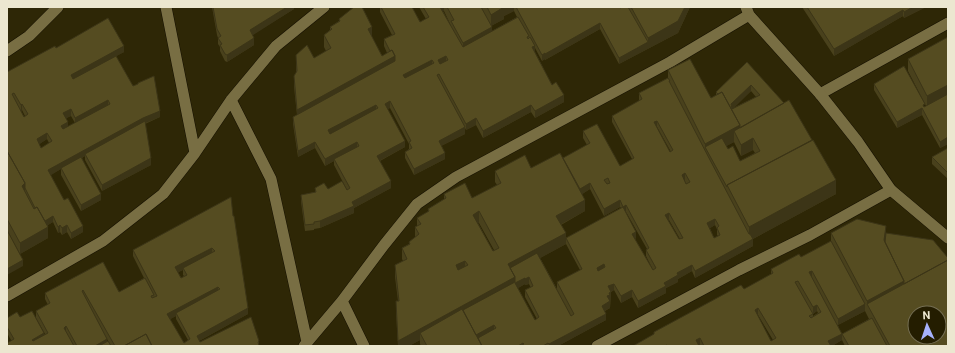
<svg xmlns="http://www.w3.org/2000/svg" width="955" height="353" font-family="Roboto,sans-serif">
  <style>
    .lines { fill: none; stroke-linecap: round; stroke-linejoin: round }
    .minor-casing { stroke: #151000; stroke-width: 12 }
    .tertiary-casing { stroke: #151000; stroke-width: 12 }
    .minor { stroke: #786e43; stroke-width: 11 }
    .tertiary { stroke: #786e43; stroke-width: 11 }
    .wall { fill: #49411c; fill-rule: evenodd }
    .shaded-wall { fill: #3c3517 }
    .building { fill: #554c21; stroke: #3c3517; fill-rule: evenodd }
  </style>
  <rect width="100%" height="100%" fill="#2e2706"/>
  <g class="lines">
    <g class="minor-casing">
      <path id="minor" d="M166 7 195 153
        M7 51 29 36 58 7
        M820 94 948 23
        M231 100 271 179 307 342
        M7 296 103 241 163 194 195 153 231 100 276 46 324 7
        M342 301 364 346
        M304 346 342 301 384 245 417 204 456 177 670 62 749 15
        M597 346 739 270 810 235 891 190"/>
    </g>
    <g class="tertiary-casing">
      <path id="tertiary" d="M746 7 749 15 820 94 858 142 891 190 948 238"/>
    </g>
    <use href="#minor" class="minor"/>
    <use href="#tertiary" class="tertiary"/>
  </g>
  <path class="wall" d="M212 7H294V9L252 35 254 45 227 62 225 61 220 51V47L218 44V38L217 35Z
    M380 7H412L420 22 426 19 419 7H619L620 8 622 7H690L678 33 619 64 600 29 545 60V59L542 61 535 48V52L552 85 564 102 535 118 531 112 483 138 476 125 466 130 465 128V134L441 146 445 159 414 175 405 158V152L409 149V144L390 108 387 109 405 147 380 161 391 188 354 208V213L320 228 314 229V230L305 231 301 202V195L315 192V188L328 189 347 190 334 165V161L325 166 315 148 298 157 293 124V117L297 115 294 87V76L296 73V55L314 58 326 51 324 47V35L330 30V27L339 21V19L372 37 382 56 387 53 384 46V39L392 35 380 12ZM443 11H444L451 26ZM514 11 517 17 492 31 491 26 504 19V16Z
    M802 7H926L904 18 903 16 834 56Z
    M948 37V144L940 148 922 115 897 128 874 90V84L925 107 926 106 908 71V59Z
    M56 48 124 52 116 56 133 86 138 84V83L160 117 145 124 151 165 102 191 85 160V156L82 158 101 200 81 211 61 175V169L50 175 64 200 83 232 71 239 67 232 62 235 60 232 58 233 53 222 48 225V238L20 254 7 230V72ZM22 110 25 116 24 117 21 111ZM71 116 75 123 68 127 66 118ZM47 139 49 143 41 148 39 144Z
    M747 62 836 194 753 239V246L695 278 692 271 678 279V282L666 288V293L638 308 632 297 621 303 614 290 611 292 610 308 605 311 606 320 558 346H421L420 344V340L409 346H398L396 312V301H398L395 277V265L403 261 402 259V248L409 244V242L415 237V227L417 226V218L428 212V209L444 199V194L472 198 497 185 495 182V171L531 168 563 158 587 145 583 138V131L620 166 632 159 612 122V116L639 101V93L668 78V70L711 98 716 95V92ZM751 91 756 97 733 108ZM657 127 671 152H670L657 128ZM734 142 741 156 753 150 755 153 740 161 728 149 726 146ZM590 189 604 216 620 207 621 208 566 238 561 225 585 211 582 194ZM626 212 647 249 646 250V256L653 270 635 239 636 238ZM668 220H669L680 239H679ZM478 223H479L494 250 493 251ZM715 225 717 229V235L718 236 714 238 710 228ZM566 244 580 270 557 282V289L540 258ZM525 284V285L529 284 531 288 525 290V297L537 319 535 320 518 288Z
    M948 148V179L932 164V157Z
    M233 216 248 314 199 341 200 342 259 341V346H111L107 339V342L111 346H74L11 340 7 333V318L20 317 44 335 45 334 36 318V311L48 305 45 299V293L103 262 119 292 144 278 133 256V250ZM183 270V275L184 276 181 278 178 272ZM176 316V319L188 340 184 343 170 319Z
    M831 233H886L948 346H845L842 340V334L869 319 865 311 838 325 842 340 832 346H700V345H699V346H633L744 289 771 274V269L801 257 831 241ZM817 311 818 313 813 316V314ZM757 315H758L773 340 771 341Z"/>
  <path class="shaded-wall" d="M287 7H294V9L250 37V30Z
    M440 7H444V11L440 13Z
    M503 7H514V11L504 16V19L491 26V15Z
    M685 7H690L678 33 619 64V58L648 42V38Z
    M913 7H926L904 18V12Z
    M903 10V16L834 56V49Z
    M600 23V29L545 60V54Z
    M372 27V38L368 29Z
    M492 27V38L463 54V43Z
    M254 38V45L227 62V55Z
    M124 46V52L71 81V75Z
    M535 46V52L532 47Z
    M545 53V59L542 61V55Z
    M395 56V67L297 121V110Z
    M446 56V63L438 67V60Z
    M432 60V66L403 82V75Z
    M751 85V91L731 111V104Z
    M948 85V96L927 107V96Z
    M564 95V102L535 118V111Z
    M108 100V107L75 124V118Z
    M390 101V108L385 111V104Z
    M22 104V110L21 111V105Z
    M376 105V111L328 137V130Z
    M531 105V112L483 138V131Z
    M922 108V115L897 128V122Z
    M71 109V116L63 120V113Z
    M160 111V117L143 124 85 154V156L62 169 61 168V169L48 177V170L143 118Z
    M476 118V125L466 130V124Z
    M657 121V127L654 129V122Z
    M68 122V128L61 132V126Z
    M740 125V139L734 131V142L710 155 705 147V144Z
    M465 127V134L439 147V141Z
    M47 133V139L37 146V139Z
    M948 137V144L940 148V142Z
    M753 138V150L741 156V145Z
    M405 141V147L377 162V156Z
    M315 142V148L298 157V151Z
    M357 142V149L334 159V161L325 166V159Z
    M445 153V159L414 175V169Z
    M151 158V165L102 191V185Z
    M685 173V180L682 182V175Z
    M836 180V194L749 241V227Z
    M391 181V188L354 208V213L320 228V221L352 202Z
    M25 183V195L22 186Z
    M590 183V189L578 197V190Z
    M101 194V200L81 211V205Z
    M585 200V211L556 227V216Z
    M620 200V207L604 216V209Z
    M626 205V212L623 213V207Z
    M479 211V223L473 226V215Z
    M669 213V220L665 222V215Z
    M53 216V222L43 228V222Z
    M715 219V225L707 230V223Z
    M60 225V232L58 233V227Z
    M67 225V232L62 235V228Z
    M83 226V232L71 239V233Z
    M886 226V240L884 248V240Z
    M48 227V238L20 254V243Z
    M636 232V238L632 240V234Z
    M566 233V244L511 274 508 264Z
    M753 239V246L695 278V271Z
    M212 248V254L183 268V270L175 274V267Z
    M23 260V266L7 275V269Z
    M465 261V272L456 277V265Z
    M604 264V270L597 274V268Z
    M692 265V271L678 279V282L666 288V293L638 308V301L677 273Z
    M812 271V277L809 272Z
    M515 277V288L420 333V340L409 346H398V341Z
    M529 277V284L525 285V279Z
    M525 278V284L515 290V283Z
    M904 281V289L867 304V301Z
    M614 284V290L611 292 610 308 602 312V306L607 303 608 286Z
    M218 287V293L176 313V316L167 321V314Z
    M632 290V297L621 303V296Z
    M865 304V311L838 325V319Z
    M817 305V311L813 314V307Z
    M248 308V314L197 342V336Z
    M758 308V315L755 317V310Z
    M606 314V320L558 346H549V344Z
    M494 325V331L477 341 474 336Z
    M66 326V332L64 328Z
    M44 333V340L33 346 32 340Z
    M842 334V340L832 346H828V341Z
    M700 338V345L697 346 696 340Z
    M107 339V345L106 346H95Z"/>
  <path class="building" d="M213 7H287L250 30 254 38 227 55 225 54 220 45 222 44 218 38 221 36 217 29Z
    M354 7H362L372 27 368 29 382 56 392 50 395 56 297 110 294 76 297 71 296 55 307 45 314 58 331 48 324 35 332 29 330 27 340 21 339 19Z
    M381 7H412L420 22 429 17 423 7H440L463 47 518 17 529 36 527 37 528 39 530 37 535 46 532 47 552 85 556 82 564 95 535 111 531 105 483 131 476 118 466 124 439 74 437 75 465 127 439 141 445 153 414 169 405 152 412 148 409 142 411 141 390 101 385 104 405 141 377 156 391 181 352 202 354 206 320 221 314 222V224L305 225 301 195 316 192 315 188 324 183 328 189 342 181 347 190 350 188 334 159 359 146 357 142 325 159 315 142 298 151 293 117 395 61V56L392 50 390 51 384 39 395 34ZM446 56 448 60 440 64 438 60ZM432 60 434 63 405 78 403 75ZM376 105 378 108 330 134 328 130Z
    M447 7H481L492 27 463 43 451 21 454 20Z
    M487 7H504L491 15Z
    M516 7H619L620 8 622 7H628L648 42 619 58 600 23 545 54V53L542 55Z
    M631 7H685L678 21 648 38Z
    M807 7H913L904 12 903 10 834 49Z
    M108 18 124 46 71 75 73 79 116 56 133 86 138 84V83L154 76 160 111 143 118 48 170 64 200 68 198 83 226 71 233 67 225 62 228 60 225 58 227 53 216 45 221 37 207 35 208 25 188V183L7 151V72L55 46 56 48ZM14 93 21 105 22 104 28 114 24 117 12 94ZM108 100 110 104 63 129 61 126 68 122 63 113 71 109 75 118ZM47 133 52 141 41 148 37 139Z
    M948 37V85L927 96 908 59Z
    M690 59 711 98 722 92 740 125 705 144 668 70Z
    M747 62 784 103 740 128V125L722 92 718 94 716 92ZM751 85 760 95 732 109 731 104Z
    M904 66 925 104 923 105 924 107 948 94V137L940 142 922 108 897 122 874 84Z
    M668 78 670 81H669L710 160 749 234H750L753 239 695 271 692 265 677 273 678 275 664 283 666 286 638 301 632 290 621 296 614 284 608 286 611 292 609 293 610 295 607 296 610 301 602 306 606 314 549 344 548 343 543 346H520L524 344 523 343 518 346H482L478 338 496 328 494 325 476 335 463 310 515 282V277L510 268 537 253 571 316 574 314 557 282 582 269 566 238 623 207 636 232 632 234 653 270 656 268 646 250 649 248 626 205 623 207 620 200 604 209 590 183 580 189 563 158 590 143 583 131 597 124 620 166 634 158 612 116 642 99 639 93ZM657 121 673 150 670 152 654 122ZM685 173 690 182 686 184 682 175ZM608 178 610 183 607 184 604 180ZM669 213 683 238 679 239 665 215ZM715 219 719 226 717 228 720 235 714 238 707 223ZM604 264 605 267 598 271 597 268ZM529 277 533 286 525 290 539 317 535 320 515 283 525 278V279Z
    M789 100 812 140 727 185V187L705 147 722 138 728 149 733 146 740 161 760 151 753 138 741 145 734 131Z
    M145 121 151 158 102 185 85 154Z
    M813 140 836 180 749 227 727 185Z
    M948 148V173L932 157Z
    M7 151 25 183 22 186 34 209 37 207 48 227 20 243 7 219Z
    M560 153 585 200 556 216 566 233 508 264 515 277 398 341 396 301H399L395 265 407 259 402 248 410 244 409 242 419 234 415 227 421 224 417 218 429 211 428 209 446 198 444 194 465 183 472 198 501 183 495 171 525 155 531 168ZM479 211 499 248 493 251 473 215ZM465 261 468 265 458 270 456 265Z
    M81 157 101 194 81 205 61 168Z
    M231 197 233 216H234L248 308 197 336 200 342 251 317 259 341 258 342 259 346H152L146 334 124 346H115L83 290 82 291 107 339 95 346H77L66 326 64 328 74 346H7V343L14 339 7 327V318L17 312 20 317 32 311 44 333 32 340 33 341 48 333 36 311 50 303 45 293 103 262 119 292 145 278 154 295 151 296 152 298 157 296 133 250ZM212 248 215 251 183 268 187 275 181 278 175 267ZM218 287 220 289 176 313 190 339 184 343 167 314Z
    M857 219 886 226 884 240 904 281 867 301 831 233Z
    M7 230 23 260 7 269Z
    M886 233 933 240 948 258V260L904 284V281L885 242Z
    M831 241 865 304 838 319 812 271 809 272 842 334 828 341 831 346H704L700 338 696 340 699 346H667V345L665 346H633L654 334V332L741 285 744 289 773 273 771 269 799 254 801 257ZM798 281 813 307 817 305 821 312 811 318 809 316 813 314 795 282ZM758 308 776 338 771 341 755 310Z
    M948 260V346H890L867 304ZM915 313H939V337H915Z
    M462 309 482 346H427L420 333Z
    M872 318 887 346H849L842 334Z
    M146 334 152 346H124Z
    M108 341 111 346H99Z"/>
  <rect width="955" height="353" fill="none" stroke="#ece7d0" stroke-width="16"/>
  <g transform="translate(927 325) rotate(357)"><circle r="19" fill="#241d00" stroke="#746e53"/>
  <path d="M0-3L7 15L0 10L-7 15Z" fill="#a6b1fc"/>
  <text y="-6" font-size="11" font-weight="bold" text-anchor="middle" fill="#ece7d0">N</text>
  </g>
</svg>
